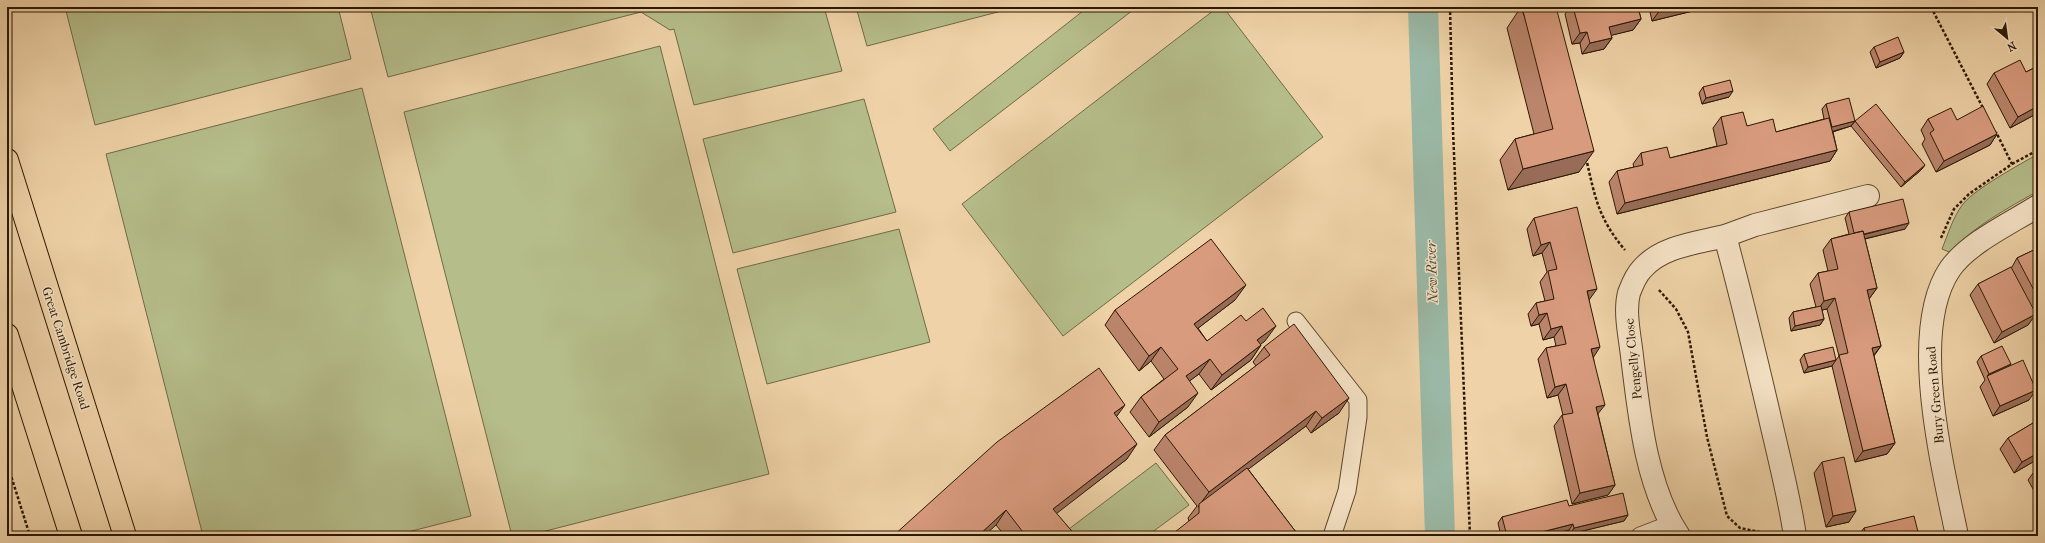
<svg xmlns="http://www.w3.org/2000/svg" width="2045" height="543" font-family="'IM FELL French Canon',serif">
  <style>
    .green { fill: #b5bd8a; stroke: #706a46 }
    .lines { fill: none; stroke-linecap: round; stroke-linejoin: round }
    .canal { stroke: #9ab8a5; stroke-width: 30 }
    .service-casing { stroke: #5c462b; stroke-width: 19 }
    .minor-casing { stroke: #5c462b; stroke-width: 24 }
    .trunk-casing { stroke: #2b1802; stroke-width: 24 }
    .path { stroke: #2b1802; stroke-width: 2.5; stroke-dasharray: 3 2; stroke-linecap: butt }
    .service { stroke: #f5e2c6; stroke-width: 17 }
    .minor { stroke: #f5e2c6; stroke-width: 22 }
    .trunk { stroke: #efd2a7; stroke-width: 22 }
    .wall { fill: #bb856c; stroke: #2b1802 }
    .shaded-wall { fill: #986c58; stroke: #2b1802 }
    .building { fill: #d99b7e; stroke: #2b1802 }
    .labels { text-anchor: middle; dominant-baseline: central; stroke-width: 3; stroke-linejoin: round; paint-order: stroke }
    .street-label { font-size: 13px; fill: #2b1802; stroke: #f5e2c6 }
    .water-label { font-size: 14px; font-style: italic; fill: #4c4833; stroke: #f5e2c6 }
  </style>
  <rect width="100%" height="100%" fill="#efd2a7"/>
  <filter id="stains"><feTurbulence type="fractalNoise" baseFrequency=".005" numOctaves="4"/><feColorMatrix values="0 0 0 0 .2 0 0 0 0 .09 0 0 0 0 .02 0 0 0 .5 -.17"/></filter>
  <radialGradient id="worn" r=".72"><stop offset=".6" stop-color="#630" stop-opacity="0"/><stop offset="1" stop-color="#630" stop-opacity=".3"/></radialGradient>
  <path class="green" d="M65 7H338L351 59 95 125Z
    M370 7H824L842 71 694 105 674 29 670 30 641 12 388 77Z
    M856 7H1017L867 46Z
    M1088 7H1137L950 151 933 129Z
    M1218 7H1223L1323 137 1063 336 962 204Z
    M660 46 769 474 526 536H512L404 112Z
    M362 88 471 516 392 536H203L106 154Z
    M864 99 896 212 733 253 703 139Z
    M2038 154V191C2006 209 1975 226 1949 252L1942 249C1948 234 1953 217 1963 204 1976 188 2019 165 2038 154Z
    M899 229 930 342 767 384 737 269Z
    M1156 463 1189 505 1147 536H1067L1065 532Z"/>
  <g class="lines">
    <path class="canal" d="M1423 7 1440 536"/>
    <g class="service-casing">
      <path id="service" d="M1296 321 1358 400V417L1347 491 1332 536
        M1640 536 1671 524"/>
    </g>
    <g class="minor-casing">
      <path id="minor" d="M1725 236 1755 225 1868 196
        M1679 536C1646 487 1639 414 1632 356 1630 337 1624 312 1629 293 1632 285 1636 275 1642 269 1662 246 1697 243 1725 236 1741 295 1755 354 1769 414 1778 454 1789 495 1795 536
        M1957 536C1943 467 1908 331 1950 269 1968 243 2011 223 2038 206"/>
    </g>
    <g class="trunk-casing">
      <path id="trunk" d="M7 160 125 536
        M7 335 71 536"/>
    </g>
    <path class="path" d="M1450 7 1453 130 1470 536
      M1931 7 1983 108
      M1586 158C1595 197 1598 218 1625 250
      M2012 164 2038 150
      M1941 238 1954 209 1969 194 2012 164 1996 132
      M1659 290 1676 309 1688 332 1707 437 1727 516 1740 528 1769 534
      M7 463 30 536"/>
    <use href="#service" class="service"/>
    <use href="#minor" class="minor"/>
    <use href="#trunk" class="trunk"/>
  </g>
  <path class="wall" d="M1521 7 1579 172 1508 190 1500 160 1515 139 1534 134 1507 28Z
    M1570 7H1638L1641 19 1633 30 1611 35 1612 38 1604 49 1582 54 1580 43 1572 44 1565 14Z
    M1649 7H1709L1652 21Z
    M2011 7H2018L2012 10Z
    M1874 47 1904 52 1900 58 1876 68 1870 52Z
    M2038 66V113L2010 128 1987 84 1994 73 2026 72Z
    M1703 87 1729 97 1702 104 1699 93Z
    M1826 104 1851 126 1833 132 1837 150 1830 161 1617 214 1609 182 1617 171 1634 167 1633 164 1641 153 1670 158 1717 146 1713 128 1721 117 1747 126 1776 132 1824 119 1822 109Z
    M1928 119 1957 120 1997 134 1990 145 1936 172 1922 144 1925 139 1921 130Z
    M1855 121 1925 165 1921 170 1901 187 1851 126Z
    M1849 212 1905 229 1865 239 1877 288 1869 299 1881 346 1874 356 1895 443 1887 454 1855 462 1832 366 1804 373 1800 360 1804 354 1836 360 1839 356 1827 309 1822 310 1824 319 1820 325 1791 331 1789 318 1793 312 1816 307 1810 284 1818 273 1828 271 1823 250 1831 239 1849 234 1845 218Z
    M1534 218 1589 300 1598 414 1615 485 1608 495 1572 504 1554 426 1562 415H1563L1558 395 1547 398 1538 359 1546 348 1556 346 1554 337 1543 340 1539 324 1531 326 1528 314 1536 303 1545 301 1540 282 1547 272 1542 253 1533 256 1527 229Z
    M2038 248V323L2034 316 2028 325 1994 343 1970 295 1978 284 2012 267 2017 258Z
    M1235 300 1198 328 1207 341 1246 321 1265 341 1260 344 1261 345 1251 360 1211 390 1199 374 1189 381 1188 407 1149 437 1130 412 1141 397 1164 379 1151 361 1139 371 1105 325 1115 310Z
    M1264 347 1339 413 1311 433 1306 426 1248 469 1299 536 1189 521 1188 518 1197 506 1154 450 1165 435 1256 366 1253 362Z
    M1981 356 2011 364 2009 366 2029 400 1993 416 1980 387 1985 380 1977 362Z
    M1117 417 1127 459 1056 513 1076 536H1005L996 525 893 536Z
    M2038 420V459L2014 473 2000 449 2008 438Z
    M1822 462 1849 522 1826 527 1814 473Z
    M2038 468V498L2028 480 2036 469Z
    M1569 506 1628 515 1624 521 1570 534 1569 530 1545 536H1501L1498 523 1502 517Z
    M1864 528 1919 536H1858Z"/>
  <path class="shaded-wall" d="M1674 7H1709L1652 21 1660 10Z
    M2015 7H2018L2012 10Z
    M1641 19 1633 30 1601 38 1609 27Z
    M1587 32 1580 43 1572 44 1580 33Z
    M1612 38 1604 49 1582 54 1590 43Z
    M1904 52 1900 58 1876 68 1880 62Z
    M1733 91 1729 97 1702 104 1706 98Z
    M2038 106V113L2010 128 2018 117Z
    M1855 121 1851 126 1827 133 1831 127Z
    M1997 134 1990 145 1936 172 1944 161Z
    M1837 150 1830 161 1617 214 1625 203Z
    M1594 151 1579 172 1508 190 1523 169Z
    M1925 165 1921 170 1901 187 1905 182Z
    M1909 223 1905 229 1851 242 1855 237Z
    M1550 242 1542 253 1533 256 1541 245Z
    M1246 285 1235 300 1184 339 1194 324Z
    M1877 288 1869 299 1867 290Z
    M1597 289 1589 300 1587 291Z
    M1835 298 1827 309 1817 311 1824 301Z
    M1547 313 1539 324 1531 326 1539 315Z
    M2036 314 2028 325 1994 343 2002 332Z
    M1824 319 1820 325 1791 331 1795 326Z
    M1276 326 1265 341 1247 355 1257 340Z
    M1562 326 1554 337 1543 340 1551 329Z
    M1261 345 1251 360 1211 390 1222 375Z
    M1881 346 1873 356 1872 348Z
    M1161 347 1151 361 1139 371 1149 356Z
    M1600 347 1593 358 1591 349Z
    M1210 359 1199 374 1176 391 1186 376Z
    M1836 360 1832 366 1804 373 1808 367Z
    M2011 364 2007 370 1987 376 1989 374Z
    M1566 384 1558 395 1547 398 1555 387Z
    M2036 390 2029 400 1993 416 2000 406Z
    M1198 393 1188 407 1149 437 1159 422Z
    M1349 398 1339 413 1311 433 1322 418Z
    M1125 405 1114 420V413Z
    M1605 405 1597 415 1596 407Z
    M1316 411 1306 426 1198 507 1209 492Z
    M1895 443 1887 454 1855 462 1863 451Z
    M1137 444 1127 459 1043 524 1053 509Z
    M2038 453V459L2014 473 2022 462Z
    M1615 485 1608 495 1572 504 1580 493Z
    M1006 510 996 525 984 536H978Z
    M1856 511 1849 522 1826 527 1833 516Z
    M1628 515 1624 521 1570 534 1574 528Z
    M1573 524 1569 530 1545 536H1526Z"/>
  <path class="building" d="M1522 7H1556L1594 151 1523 169 1515 139 1553 129Z
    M1573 7H1638L1641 19 1609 27 1612 38 1590 43 1587 32 1580 33Z
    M1659 7H1674L1660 10Z
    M1898 37 1904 52 1880 62 1874 47Z
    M2020 60 2026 72 2038 66V106L2018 117 1994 73Z
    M1730 80 1733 91 1706 98 1703 87Z
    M1849 98 1855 121 1832 127 1826 104Z
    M1876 104 1925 165 1905 182 1855 121Z
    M1983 106 1997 134 1944 161 1930 133 1934 130 1928 119 1951 108 1957 120Z
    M1743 112 1747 126 1773 119 1776 132 1829 118 1837 150 1625 203 1617 171 1643 165 1641 153 1667 147 1670 158 1727 144 1721 117Z
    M1903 199 1909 223 1864 234 1863 231 1854 233 1849 212Z
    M1577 207 1597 289 1587 291 1600 347 1591 349 1605 405 1596 407 1615 485 1580 493 1562 415 1573 413 1566 384 1555 387 1546 348 1566 344 1562 326 1551 329 1547 313 1539 315 1536 303 1554 299 1548 271 1557 269 1550 242 1541 245 1534 218Z
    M1863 231 1877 288 1867 290 1881 346 1872 348 1895 443 1863 451 1839 355 1848 353 1835 298 1824 301 1818 273 1838 269 1831 239Z
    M1211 239 1246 285 1194 324 1207 341 1241 315 1246 321 1263 308 1276 326 1257 340 1261 345 1222 375 1210 359 1186 376 1198 393 1159 422 1141 397 1178 369 1161 347 1149 356 1115 310Z
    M2038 248V298L2017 258Z
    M2011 267 2036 314 2002 332 1978 284Z
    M1821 306 1824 319 1795 326 1793 312Z
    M1294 324 1349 398 1322 418 1316 411 1209 492 1165 435 1270 355 1264 347Z
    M2002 346 2011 364 1989 374 1981 356Z
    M1833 347 1836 360 1808 367 1804 354Z
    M2023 360 2036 390 2000 406 1987 376Z
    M1099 368 1125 405 1114 413 1137 444 1053 509 1076 536H1026L1006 510 978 536H893L997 442Z
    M2038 420V453L2022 462 2008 438Z
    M1844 457 1856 511 1833 516 1822 462Z
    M1247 468 1299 536H1170L1199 513V504Z
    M1623 493 1628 515 1574 528 1573 524 1526 536H1507L1502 517 1567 500 1569 506Z
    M1914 516 1919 536H1866L1864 528Z"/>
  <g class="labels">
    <g class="street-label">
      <text transform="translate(66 348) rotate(72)">Great Cambridge Road</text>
      <text transform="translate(1633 359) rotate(-96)">Pengelly Close</text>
      <text transform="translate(1935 395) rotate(-95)">Bury Green Road</text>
    </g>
    <g class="water-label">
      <text transform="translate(1432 272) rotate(-92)">New River</text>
    </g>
  </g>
  <rect width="2045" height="543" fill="none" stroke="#efd2a7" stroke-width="24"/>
  <rect x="8" y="8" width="2029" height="527" fill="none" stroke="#2b1802" stroke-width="2"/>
  <rect x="12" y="12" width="2021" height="519" fill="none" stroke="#2b1802"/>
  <g transform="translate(2007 38) rotate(151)" stroke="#f5e2c6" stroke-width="3" paint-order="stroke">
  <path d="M0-3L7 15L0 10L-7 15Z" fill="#2b1802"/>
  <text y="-6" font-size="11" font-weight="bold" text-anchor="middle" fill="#2b1802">N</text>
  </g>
  <rect width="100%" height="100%" filter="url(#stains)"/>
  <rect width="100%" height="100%" fill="url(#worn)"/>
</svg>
